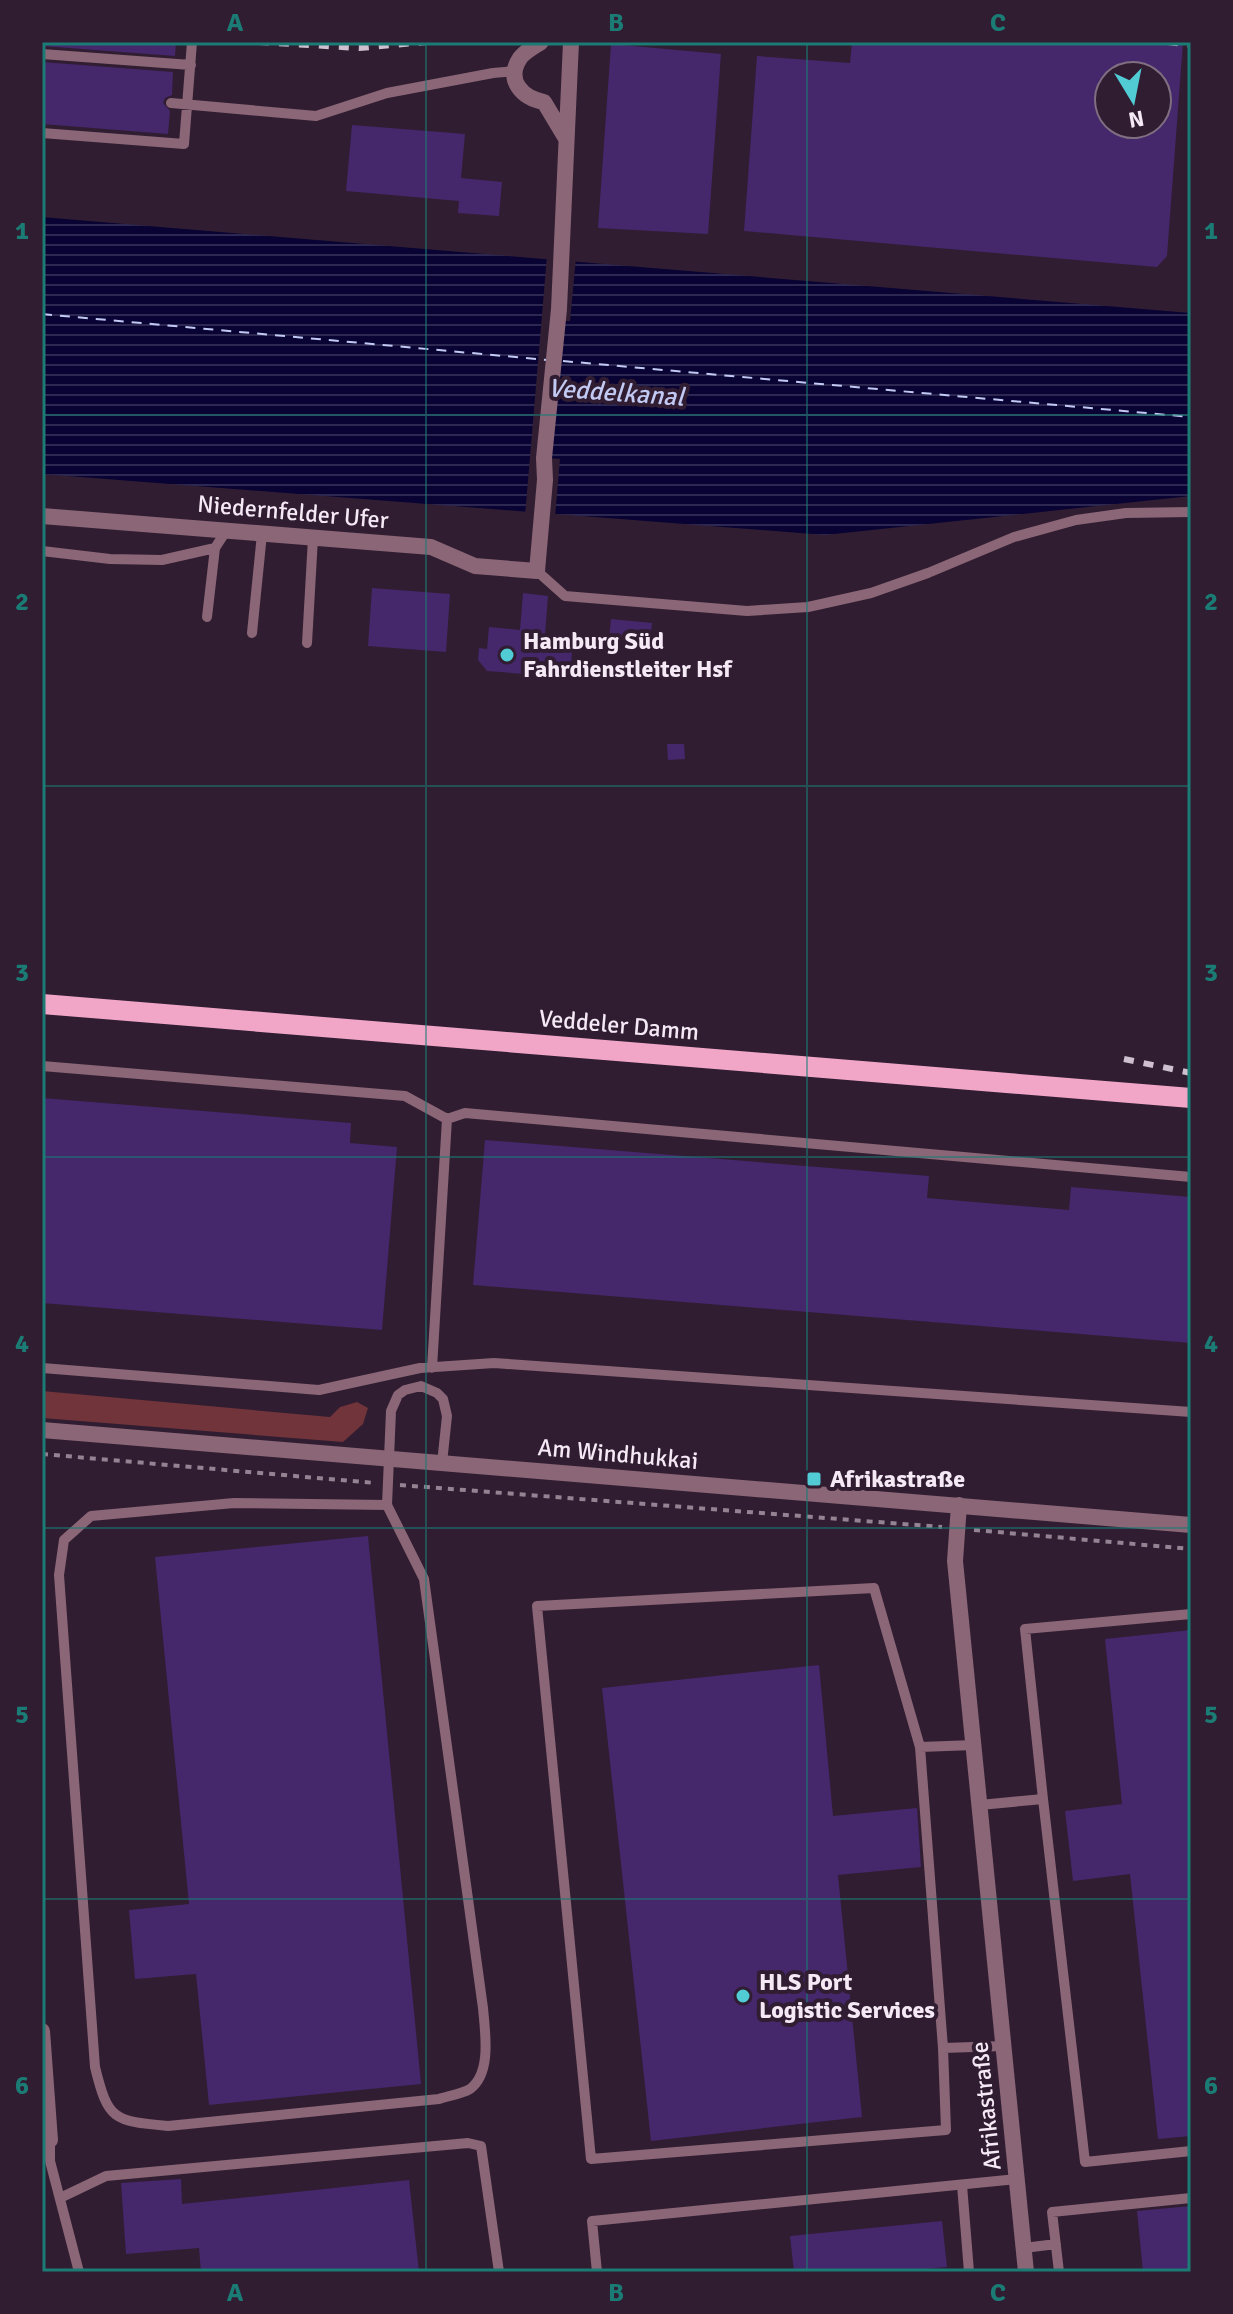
<svg xmlns="http://www.w3.org/2000/svg" width="1233" height="2314" font-family="Signika,sans-serif">
  <style>
    .green { fill: #70343a }
    .water { fill: url(#water-rules) }
    .pier { fill: #301d31 }
    .lines { fill: none; stroke-linecap: round; stroke-linejoin: round }
    .ferry { stroke: #c2caf3; stroke-width: 2; stroke-dasharray: 10 8; stroke-linecap: butt }
    .building { fill: #45276b; fill-rule: evenodd }
    .path { stroke: #938393; stroke-width: 4; stroke-dasharray: 6 6; stroke-linecap: butt }
    .lane { stroke: #8a6676; stroke-width: 10 }
    .street { stroke: #8a6676; stroke-width: 16 }
    .primary { stroke: #f1a6c8; stroke-width: 20 }
    .rail { stroke: #cec0ce; stroke-width: 6; stroke-dasharray: 10 10; stroke-linecap: butt }
    .grid { fill: none; stroke: #1b7c75; stroke-width: 2; stroke-opacity: 0.55 }
    .poi-dot { fill: #51ccd5; stroke: #301d31; stroke-width: 3 }
    .labels { text-anchor: middle; dominant-baseline: central; stroke-width: 8; stroke-linejoin: round; paint-order: stroke }
    .street-label { font-size: 24px; fill: #f6e9f6; stroke: #301d31 }
    .poi-label { font-size: 24px; font-weight: bold; fill: #f6e9f6; stroke: #301d31; text-anchor: start }
    .water-label { font-size: 26px; font-style: italic; fill: #c2caf3; stroke: #301d31 }
    .neatline { fill: none; stroke: #1b7c75; stroke-width: 3 }
    .grid-label { font-size: 26px; text-anchor: middle; font-weight: bold; fill: #1b7c75 }
  </style>
  <defs>
    <pattern id="water-rules" width="6" height="5" patternUnits="userSpaceOnUse" patternTransform="scale(2)"><rect width="6" height="5" fill="#090334"/><path d="M0 2.5h6" fill="none" stroke="#2d2852"/></pattern>
  </defs>
  <rect width="100%" height="100%" fill="#301d31"/>
  <path class="green" d="M42 1391 330 1417 340 1407 357 1402 368 1408 363 1424 343 1442 42 1418Z"/>
  <path class="water" d="M42 217 1191 313V496L825 535 42 474Z"/>
  <path class="pier" d="M547 255 576 258 570 321H562L550 458 560 459 555 518 525 516Z"/>
  <g class="lines">
    <path class="ferry" d="M42 314 548 360
      M563 361 1191 417"/>
  </g>
  <path class="building" d="M42 42H176L175 56 42 46Z
    M852 42H1183L1167 256 1157 267 744 231 757 56 850 63ZM1109 76H1157V124H1109Z
    M611 44 721 54 708 234 598 228Z
    M42 62 173 72 172 95 165 98 163 103 170 111 168 134 42 124Z
    M352 125 465 134 461 178 502 182 499 216 458 213 459 201 346 191Z
    M372 588 450 594 446 652 368 646Z
    M523 593 548 596 545 635 573 636 571 666 536 664 524 674 487 671 478 660 479 648 487 649 489 627 520 630Z
    M611 619 652 623 650 642 609 639Z
    M667 744H684L685 759 668 760Z
    M42 1098 351 1123 350 1143 397 1147 382 1330 42 1303Z
    M485 1140 929 1176 927 1198 1069 1210 1071 1187 1191 1197V1343L473 1285Z
    M368 1536 421 2084 209 2105 196 1974 135 1979 129 1910 189 1904 155 1557Z
    M1191 1630V2136L1158 2139 1130 1874 1073 1881 1065 1811 1122 1804 1105 1639Z
    M819 1665 833 1816 917 1808 921 1867 838 1875 862 2117 651 2141 602 1688Z
    M181 2179 182 2204 409 2180 419 2272H201L199 2248 126 2254 121 2183Z
    M1191 2206V2272H1143L1137 2211Z
    M942 2221 947 2267 890 2272H794L790 2236Z"/>
  <g class="lines">
    <path class="path" d="M42 1454 375 1483
      M400 1485 942 1527
      M974 1530 1191 1549"/>
    <path class="lane" d="M42 54 191 65
      M171 103 316 116 387 93 493 73 515 71
      M42 133 184 144 192 42
      M42 551 110 559 162 560 215 548
      M537 571 565 596 747 611 808 607 871 593 928 573 1014 537 1076 520 1126 513 1191 512
      M207 617 215 548 226 531
      M252 633 262 534
      M307 643 313 538
      M42 1066 405 1096 447 1119
      M42 1368 319 1390 420 1368 494 1363 1191 1412
      M432 1368 447 1119 465 1113 1191 1177
      M387 1505 234 1503 91 1516 64 1540 59 1575 95 2067C108 2120 113 2121 168 2126L439 2099C448 2096 462 2094 470 2089 492 2073 485 2032 483 2008L424 1579 387 1505 391 1411 398 1395 405 1390 421 1386 437 1393 443 1399 447 1416 442 1463
      M874 1588 920 1747 943 2048 946 2130 591 2159 537 1606Z
      M920 1747 974 1745
      M1043 1799 1025 1629 1191 1614
      M980 1805 1043 1799 1085 2162 1191 2151
      M943 2048 1004 2046
      M50 2140V2161L79 2272
      M962 2185 969 2272
      M60 2198 106 2176 468 2143 481 2146 499 2272
      M1024 2248 1056 2244
      M597 2272 592 2221 1017 2179
      M1059 2272 1052 2212 1191 2198"/>
    <path class="street" d="M541 42C535 46 524 52 520 58 505 81 523 98 544 102L565 137
      M42 516 431 547 475 566 537 571 545 480 544 458 559 309 571 42
      M42 1430 1191 1525
      M959 1505 955 1561 1026 2272
      M42 2031 50 2140 42 2141"/>
    <path class="primary" d="M42 1004 1191 1098"/>
    <path class="rail" d="M259 42 359 48 427 42
      M1168 42 1191 45
      M1124 1059 1191 1073"/>
  </g>
  <path class="grid" d="M426 42V2272M807 42V2272M42 415H1191M42 786H1191M42 1157H1191M42 1528H1191M42 1899H1191"/>
  <g class="poi-dot">
    <circle cx="507" cy="655" r="8"/>
    <rect x="806" y="1471" width="16" height="16" rx="4"/>
    <circle cx="743" cy="1996" r="8"/>
  </g>
  <g class="labels">
    <g class="street-label">
      <text transform="translate(293 512) rotate(5)">Niedernfelder Ufer</text>
      <text transform="translate(619 1025) rotate(5)">Veddeler Damm</text>
      <text transform="translate(618 1454) rotate(5)">Am Windhukkai</text>
      <text transform="translate(986 2106) rotate(-96)">Afrikastraße</text>
    </g>
    <g class="poi-label">
      <text x="523" y="641">Hamburg Süd<tspan x="523" dy="28">Fahrdienstleiter Hsf</tspan></text>
      <text x="830" y="1479">Afrikastraße</text>
      <text x="759" y="1982">HLS Port<tspan x="759" dy="28">Logistic Services</tspan></text>
    </g>
    <g class="water-label">
      <text transform="translate(616 393) rotate(4)">Veddelkanal</text>
    </g>
  </g>
  <rect width="1233" height="2314" fill="none" stroke="#301d31" stroke-width="88"/>
  <g transform="translate(1133 100) rotate(170)"><circle r="38" fill="#301d31" stroke="#7f6f80" stroke-width="2"/>
  <path d="M0-6L14 30L0 20L-14 30Z" fill="#51ccd5"/>
  <text y="-12" font-size="22" font-weight="bold" text-anchor="middle" fill="#f6e9f6">N</text>
  </g>
  <rect x="44" y="44" width="1145" height="2226" class="neatline"/>
  <g class="grid-label">
    <text x="235" y="31">A</text>
    <text x="616" y="31">B</text>
    <text x="998" y="31">C</text>
    <text x="22" y="239">1</text>
    <text x="1211" y="239">1</text>
    <text x="22" y="610">2</text>
    <text x="1211" y="610">2</text>
    <text x="22" y="981">3</text>
    <text x="1211" y="981">3</text>
    <text x="22" y="1352">4</text>
    <text x="1211" y="1352">4</text>
    <text x="22" y="1723">5</text>
    <text x="1211" y="1723">5</text>
    <text x="22" y="2094">6</text>
    <text x="1211" y="2094">6</text>
    <text x="235" y="2301">A</text>
    <text x="616" y="2301">B</text>
    <text x="998" y="2301">C</text>
  </g>
</svg>
